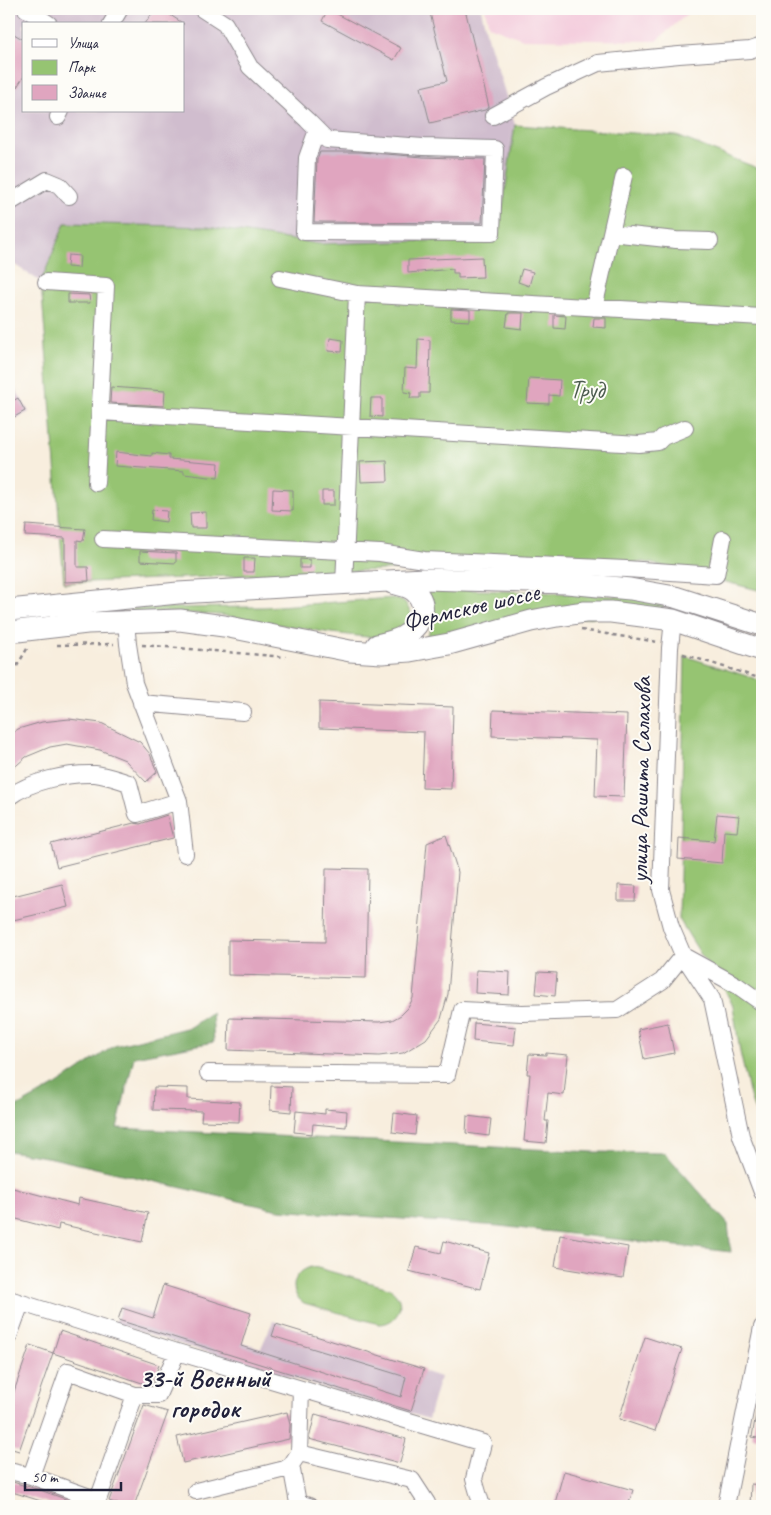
<svg xmlns="http://www.w3.org/2000/svg" width="771" height="1515" font-family="Caveat,sans-serif">
  <style>
    .built { fill: #f4cfde }
    .industrial { fill: #d0bdce; fill-rule: evenodd }
    .green { fill: #96c472; stroke: #5c7356 }
    .forest { fill: #78aa64; stroke: #4d6650 }
    .building { fill: #e0a5bf }
    .lines { fill: none; stroke-linecap: round; stroke-linejoin: round }
    .minor-casing { stroke: #8d888c; stroke-width: 18 }
    .major-casing { stroke: #8d888c; stroke-width: 23 }
    .path { stroke: #8d888c; stroke-width: 2.5; stroke-dasharray: 4 4; stroke-linecap: butt }
    .minor { stroke: #fff; stroke-width: 16 }
    .major { stroke: #fff; stroke-width: 21 }
    .labels { text-anchor: middle; dominant-baseline: central; stroke-width: 4; stroke-linejoin: round; paint-order: stroke }
    .park-label { font-size: 25px; fill: #4b5b4e; stroke: #fdfcf7 }
    .street-label { font-size: 25px; fill: #22223b; stroke: #fdfcf7 }
    .neighbourhood-label { font-size: 26px; font-weight: bold; fill: #22223b; stroke: #fdfcf7 }
  </style>
  <rect width="100%" height="100%" fill="#fdfcf7"/>
  <filter id="ink" filterUnits="userSpaceOnUse"><feTurbulence type="fractalNoise" baseFrequency=".02" numOctaves="2"/><feDisplacementMap in="SourceGraphic" scale="10" xChannelSelector="R" yChannelSelector="G"/><feConvolveMatrix kernelMatrix="1 2 1 2 8 2 1 2 1" color-interpolation-filters="sRGB"/></filter>
  <filter id="wash" filterUnits="userSpaceOnUse"><feTurbulence type="fractalNoise" baseFrequency=".0096" numOctaves="4" result="noise"/><feDisplacementMap in="SourceGraphic" scale="20" xChannelSelector="R" yChannelSelector="G"/><feGaussianBlur stdDeviation="1.12" result="paint"/><feColorMatrix in="noise" values="0 0 0 0 0 0 0 0 0 0 0 0 0 0 0 0 0 1.4 0 .05"/><feComposite in="paint" operator="in"/></filter>
  <g filter="url(#wash)">
    <rect width="100%" height="100%" fill="#f8eede"/>
    <path class="built" d="M485 9H693L656 41 523 39 489 26Z"/>
    <path class="industrial" d="M9 9H481L486 31 515 125 499 239 319 244 207 227 65 223 41 282 9 261ZM24 24H184V111H24Z
      M9 378 29 412 9 422Z
      M122 1305 261 1348 273 1321 440 1377 428 1419 114 1324Z"/>
    <path class="green" d="M515 125 677 136 762 170V591L645 562 350 571 64 583 41 282 65 223 207 227 319 244 498 239Z
      M419 588 560 593 629 597 660 604 663 606V610L475 629 427 637C437 613 432 609 419 588Z
      M393 598 405 602 412 615 410 625 390 636 367 637 331 633 221 615 163 612 136 613 131 611 135 608 264 607Z
      M685 656 762 681V1133L751 1100 740 1052 733 1006 721 982 703 958 679 919Z
      M311 1267 318 1268 389 1288C408 1299 400 1324 379 1324L304 1303C288 1293 292 1272 311 1267Z"/>
    <path class="forest" d="M212 1012 214 1042 134 1057 117 1128 593 1152 665 1153 728 1224 731 1252 499 1226 278 1210 52 1158 9 1151V1111L53 1087 114 1046 190 1027Z"/>
    <g id="blocks">
      <path class="building" d="M155 9H161L184 24H145Z
        M328 9 401 48 394 60 322 21Z
        M429 9H465L489 107 485 110 430 123 421 87 447 81Z
        M9 31 24 40V76L17 87 9 81Z
        M320 152H361L423 157 485 159 482 223 314 222 317 160Z
        M68 255 80 256 79 268 67 267Z
        M482 257 483 277 458 278V273H453V269L408 273V260Z
        M522 269 533 272 529 286 518 282Z
        M68 294 89 295 90 303H68Z
        M451 309 470 310V321L451 320Z
        M508 313H523L522 329 506 327Z
        M554 315 566 316 565 329 554 328Z
        M594 318H606V328L593 327Z
        M330 338 343 340 342 352 328 351Z
        M418 339 430 340 429 393H420V398H410L411 393 404 392 405 368 417 369Z
        M529 378 560 380 559 396 549 395V404L527 403Z
        M111 387 165 391 164 406 110 403Z
        M18 398 25 411 9 420V403Z
        M371 398H382V417L370 416Z
        M116 452 152 456V453L169 455V459L219 463 218 478 184 474V471L115 466Z
        M387 461 388 481 361 482 360 462Z
        M273 489 293 490V511L272 510Z
        M322 491H334V505H322Z
        M152 510 167 511 166 522 151 520Z
        M206 512V528H191L190 513Z
        M26 525 85 529 83 541 77 540V567H88L89 581 65 582V538L25 536Z
        M140 551 176 553V563L140 561Z
        M244 558H255L254 572H244Z
        M300 559 310 560V568H300Z
        M319 702 453 707 451 789 422 788 424 732 319 728Z
        M493 710 627 715 624 797 595 796 597 740 492 736Z
        M69 719 101 723 140 742 150 754 157 772 146 782 125 760 100 750 67 744 50 747 26 757 9 772V736L18 729 42 722Z
        M717 814 739 816 737 832 724 831 722 863 678 859 679 838 714 841Z
        M167 815 173 838 57 867 51 844 134 823 140 824Z
        M446 835 458 872 448 994 441 1019 426 1039 403 1053 379 1056 228 1050 229 1018 379 1022 392 1020 401 1015 408 1008 413 998 427 843Z
        M326 868 368 869 366 978 228 975V940L325 942Z
        M62 884 68 907 9 921V897Z
        M618 885 636 886 635 901H618Z
        M476 970 510 972 509 995 475 993Z
        M538 972 557 973 555 996 536 994Z
        M474 1023 516 1027 514 1045 473 1041Z
        M668 1023 674 1053 644 1059 638 1029Z
        M546 1053 568 1055 564 1095 548 1093 545 1121H548L546 1143 524 1141 530 1074H527L529 1054 546 1055Z
        M271 1086 292 1087 291 1112 270 1110Z
        M154 1087 188 1088V1099L240 1102 239 1122 201 1121 202 1111 153 1110Z
        M325 1109 347 1111 346 1127 313 1124 312 1134 294 1132 296 1111 325 1114Z
        M394 1113 417 1116 415 1135 392 1132Z
        M467 1116 491 1119 489 1136 466 1133Z
        M9 1187 78 1205 79 1198 148 1213 142 1242 59 1224 58 1230 9 1217Z
        M560 1235 628 1247 623 1278 555 1267Z
        M444 1241 489 1253 480 1289 409 1271 416 1247 441 1253Z
        M163 1285 251 1313 241 1346 401 1397 406 1377 272 1336 276 1324 424 1369 411 1411 118 1320 122 1308 153 1318Z
        M60 1331 159 1365 151 1385H148L53 1353Z
        M645 1337 682 1349 655 1431 619 1419Z
        M30 1345 53 1353 19 1451 9 1448V1406Z
        M144 1405 168 1412 134 1506H123L109 1501Z
        M757 1408 762 1409V1439L752 1437Z
        M287 1412 290 1425 289 1439 183 1463 177 1437Z
        M315 1414 406 1439 400 1463 309 1439Z
        M564 1471 633 1490 628 1506H566L555 1503Z
        M9 1481 40 1490 85 1506H57L9 1491Z
        M751 1484 762 1485V1506H750Z"/>
    </g>
  </g>
  <g filter="url(#ink)">
    <use href="#blocks" fill-opacity="0" stroke="#8d888c" stroke-width="1"/>
    <g class="lines">
      <g class="minor-casing">
        <path id="minor" d="M26 9 49 24
          M202 9 225 24 250 67 307 120 327 140 423 147 495 149 492 233 304 232 307 158 317 130
          M111 24 120 9
          M493 116 546 87 598 63 679 55 750 50 762 46
          M58 117 61 111
          M9 203 47 180 59 185 69 196
          M611 233 676 240 710 241
          M280 278 357 294 762 317
          M46 282 106 286 96 483
          M594 308 624 176
          M100 412 639 444 658 442 663 437 685 428
          M103 539 380 553 424 560 626 569 716 575 723 539
          M344 584 357 294
          M673 620 670 648 661 890 671 927 683 955 712 999 741 1136 762 1192
          M126 621 128 644 134 683 179 801 185 854
          M141 703 243 712
          M9 797C30 781 68 773 95 774 106 775 119 780 129 783L137 814 179 801
          M687 958 738 986 762 1003
          M208 1073 447 1075 462 1010 522 1013 617 1010 662 981 683 955
          M9 1299 177 1352 483 1443 474 1479 481 1503 480 1506
          M9 1336 21 1303
          M301 1389 299 1453 412 1480 427 1503 426 1506
          M135 1395 98 1500 31 1476 68 1371 135 1395H158L177 1352
          M291 1465 298 1503 309 1506
          M9 1471 31 1476
          M196 1491 285 1469 291 1465 299 1453
          M726 1506 762 1327"/>
      </g>
      <g class="major-casing">
        <path id="major" d="M9 610 178 593 423 579 567 583 630 589 675 597 762 625
          M9 632 87 623 180 620 224 626 350 651 382 653 410 651 449 644 531 621 557 616 585 612H611L673 620 762 650
          M377 645C387 642 399 641 407 634 421 625 430 604 414 591 408 586 399 585 392 583"/>
      </g>
      <path class="path" d="M581 630 658 642
        M57 645 114 644
        M142 645 286 657
        M683 654 762 679
        M9 680 28 647"/>
      <use href="#minor" class="minor"/>
      <use href="#major" class="major"/>
    </g>
  </g>
  <g class="labels">
    <g class="park-label">
      <text x="587" y="390">Труд</text>
    </g>
    <g class="street-label">
      <text transform="translate(471 607) rotate(-13)">Фермское шоссе</text>
      <text transform="translate(641 780) rotate(-89)">улица Рашита Салахова</text>
    </g>
    <g class="neighbourhood-label">
      <text x="205" y="1378">33-й Военный<tspan x="205" dy="30">городок</tspan></text>
    </g>
  </g>
  <rect width="771" height="1515" fill="none" stroke="#fdfcf7" stroke-width="30"/>
  <rect x="22" y="22" width="162" height="90" fill="#fdfcf7" stroke="#a5a5ac"/>
  <rect x="32" y="39" width="25" height="8" fill="#ffffff" stroke="#a5a5ac"/>
  <text x="68" y="48" font-size="15" fill="#22223b">Улица</text>
  <rect x="32" y="60" width="25" height="15" fill="#96c472" stroke="#a5a5ac"/>
  <text x="68" y="72" font-size="15" fill="#22223b">Парк</text>
  <rect x="32" y="85" width="25" height="15" fill="#e0a5bf" stroke="#a5a5ac"/>
  <text x="68" y="98" font-size="15" fill="#22223b">Здание</text>
  <path d="M25 1482v8h96v-8" fill="none" stroke="#22223b" stroke-width="2.5"/>
  <text x="32" y="1482" font-size="15" fill="#22223b" stroke="#fdfcf7" stroke-width="4" paint-order="stroke">50 m</text>
</svg>
